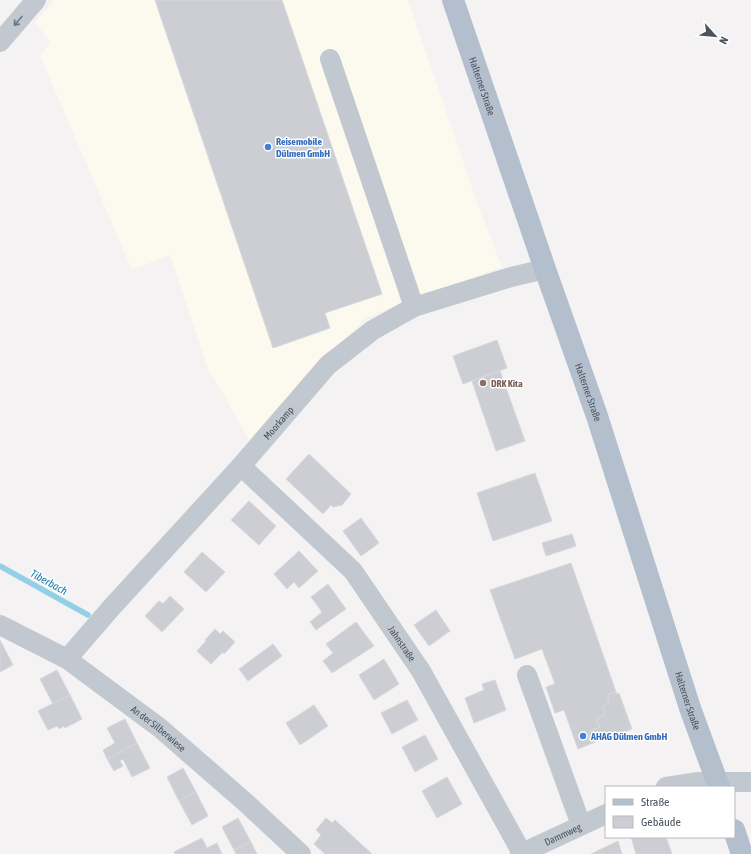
<svg xmlns="http://www.w3.org/2000/svg" width="751" height="854" font-family="'Asap Condensed',sans-serif">
  <style>
    .commercial { fill: #fcf9ee }
    .lines { fill: none; stroke-linecap: round; stroke-linejoin: round }
    .stream { stroke: #94cfe8; stroke-width: 5.5 }
    .building { fill: #ccced4; stroke: #d6d8dd }
    .minor { stroke: #c1c8cf; stroke-width: 20 }
    .major { stroke: #b4bfce; stroke-width: 22 }
    .oneway { stroke: #6e7680 }
    .shop-dot { fill: #3f7fe0; stroke: #fff; stroke-width: 1.5 }
    .education-dot { fill: #8d6e63; stroke: #fff; stroke-width: 1.5 }
    .labels { text-anchor: middle; dominant-baseline: central; stroke-width: 3; stroke-linejoin: round; paint-order: stroke }
    .street-label { font-size: 10px; fill: #4a535e; stroke: #fff }
    .shop-label { font-size: 10px; font-weight: bold; fill: #366cbe; stroke: #fff; text-anchor: start }
    .education-label { font-size: 10px; font-weight: bold; fill: #785e54; stroke: #fff; text-anchor: start }
    .water-label { font-size: 11px; font-style: italic; fill: #157ba7; stroke: #fff }
  </style>
  <rect width="100%" height="100%" fill="#f4f2f2"/>
  <path class="commercial" d="M54 0H408L479 208 502 267 411 299 366 318 288 397 249 440 218 385 209 372 170 255 132 270 40 56 50 42 35 22Z"/>
  <g class="lines">
    <path class="stream" d="M0 566 88 615"/>
  </g>
  <path class="building" d="M155 0H282L382 294 325 313 330 328 273 348Z
    M497 340 507 368 463 384 453 356Z
    M500 371 525 441 496 451 472 381Z
    M309 454 351 494 342 505 333 507 331 505 323 514 286 479Z
    M535 473 552 521 493 541 477 493Z
    M249 501 276 526 259 545 231 520Z
    M361 518 379 543 361 556 343 531Z
    M572 534 576 546 546 556 542 543Z
    M299 551 318 571 299 588 294 582 287 589 274 574Z
    M202 552 225 572 206 592 184 572Z
    M571 563 616 692 607 695 609 699 606 705 602 707 605 715 596 719 600 727 591 730 595 742 578 749 564 710 555 713 546 687 555 684 542 649 515 659 490 590Z
    M328 584 346 609 316 630 310 622 322 612 311 597Z
    M170 596 184 609 162 632 145 616 159 601 163 604Z
    M436 610 450 631 429 646 414 625Z
    M356 622 374 646 332 673 323 661 333 653 326 644Z
    M215 629 220 634 223 631 235 642 224 654 223 652 211 664 197 651 206 641 205 640Z
    M0 640 13 665 0 672Z
    M273 644 282 656 248 681 239 669Z
    M384 659 399 684 374 700 359 675Z
    M57 670 70 695 53 704 40 679Z
    M495 680 506 710 474 723 465 698 484 690 482 684Z
    M616 692 617 694 619 693 632 729 595 742 591 730 600 727 596 719 605 715 602 707 606 705 609 699 607 695Z
    M70 695 82 719 65 728 64 726 59 729 57 726 48 730 38 711Z
    M407 700 418 720 392 734 381 713Z
    M314 705 328 726 300 745 286 723Z
    M125 719 137 743 107 759 103 750 115 743 107 728Z
    M425 735 438 759 415 772 402 747Z
    M137 743 150 768 132 777 123 759 120 761 123 766 114 771 107 759Z
    M183 768 196 792 179 801 167 777Z
    M447 777 462 804 437 818 422 791Z
    M196 792 208 816 192 825 179 801Z
    M238 818 251 842 234 850 222 827Z
    M326 818 332 823 335 820 372 854H325L314 844 321 835 316 830Z
    M631 837H666L672 854H636Z
    M202 838 207 848 217 843 222 854H175L174 852Z
    M618 841 622 854H591Z
    M251 842 257 854H236L234 850Z"/>
  <g class="lines">
    <g class="minor">
      <path d="M0 42 36 0"/>
      <path d="M330 59 414 307"/>
      <path id="s1" d="M241 466 353 571 421 671 522 853"/>
      <path id="s2" d="M0 625 67 659 160 728 245 802 301 854"/>
      <path id="s3" d="M67 659 111 608 241 466 328 365 373 330 414 307 511 277 545 269"/>
      <path d="M527 675 581 825"/>
      <path d="M666 787 699 782H751"/>
      <path id="s4" d="M520 854 606 814"/>
    </g>
    <g class="major">
      <path id="s5" d="M453 0 545 269 597 416 690 708 719 787"/>
      <path d="M734 830 742 854"/>
    </g>
  </g>
  <defs><path id="oneway-shaft" d="M-6 0H5M1.5-3L5.5 0L1.5 3" fill="none" stroke-width="1.6" stroke-linecap="round" stroke-linejoin="round"/></defs>
  <use class="oneway" href="#oneway-shaft" transform="translate(18 21) rotate(131)"/>
  <g class="shop-dot">
    <circle cx="268" cy="147" r="4"/>
    <circle cx="583" cy="736" r="4"/>
  </g>
  <circle class="education-dot" cx="483" cy="383" r="4"/>
  <g class="labels">
    <g class="street-label">
      <text stroke="none"><textPath href="#s5" startOffset="91">Halterner Straße</textPath></text>
      <text stroke="none"><textPath href="#s5" startOffset="415">Halterner Straße</textPath></text>
      <text stroke="none"><textPath href="#s3" startOffset="317">Moorkamp</textPath></text>
      <text stroke="none"><textPath href="#s1" startOffset="241">Jahnstraße</textPath></text>
      <text stroke="none"><textPath href="#s5" startOffset="739">Halterner Straße</textPath></text>
      <text stroke="none"><textPath href="#s2" startOffset="190">An der Silberwiese</textPath></text>
      <text stroke="none"><textPath href="#s4" startOffset="47">Dammweg</textPath></text>
    </g>
    <g class="shop-label">
      <text x="276" y="141">Reisemobile<tspan x="276" dy="12">Dülmen GmbH</tspan></text>
      <text x="591" y="736">AHAG Dülmen GmbH</text>
    </g>
    <g class="education-label">
      <text x="491" y="383">DRK Kita</text>
    </g>
    <g class="water-label">
      <text transform="translate(49 582) rotate(29)">Tiberbach</text>
    </g>
  </g>
  <rect x="605" y="786" width="130" height="52" fill="#ffffff" stroke="#b7babf"/>
  <rect x="613" y="799" width="20" height="6" fill="#b4bfce" stroke="#b7babf"/>
  <text x="641" y="806" font-size="12" fill="#4a535e">Straße</text>
  <rect x="613" y="816" width="20" height="12" fill="#ccced4" stroke="#b7babf"/>
  <text x="641" y="826" font-size="12" fill="#4a535e">Gebäude</text>
  <g transform="translate(715 36) rotate(117)" stroke="#ffffff" stroke-width="3" paint-order="stroke">
  <path d="M0-3L7 15L0 10L-7 15Z" fill="#4a535e"/>
  <text y="-6" font-size="11" font-weight="bold" text-anchor="middle" fill="#4a535e">N</text>
  </g>
</svg>
